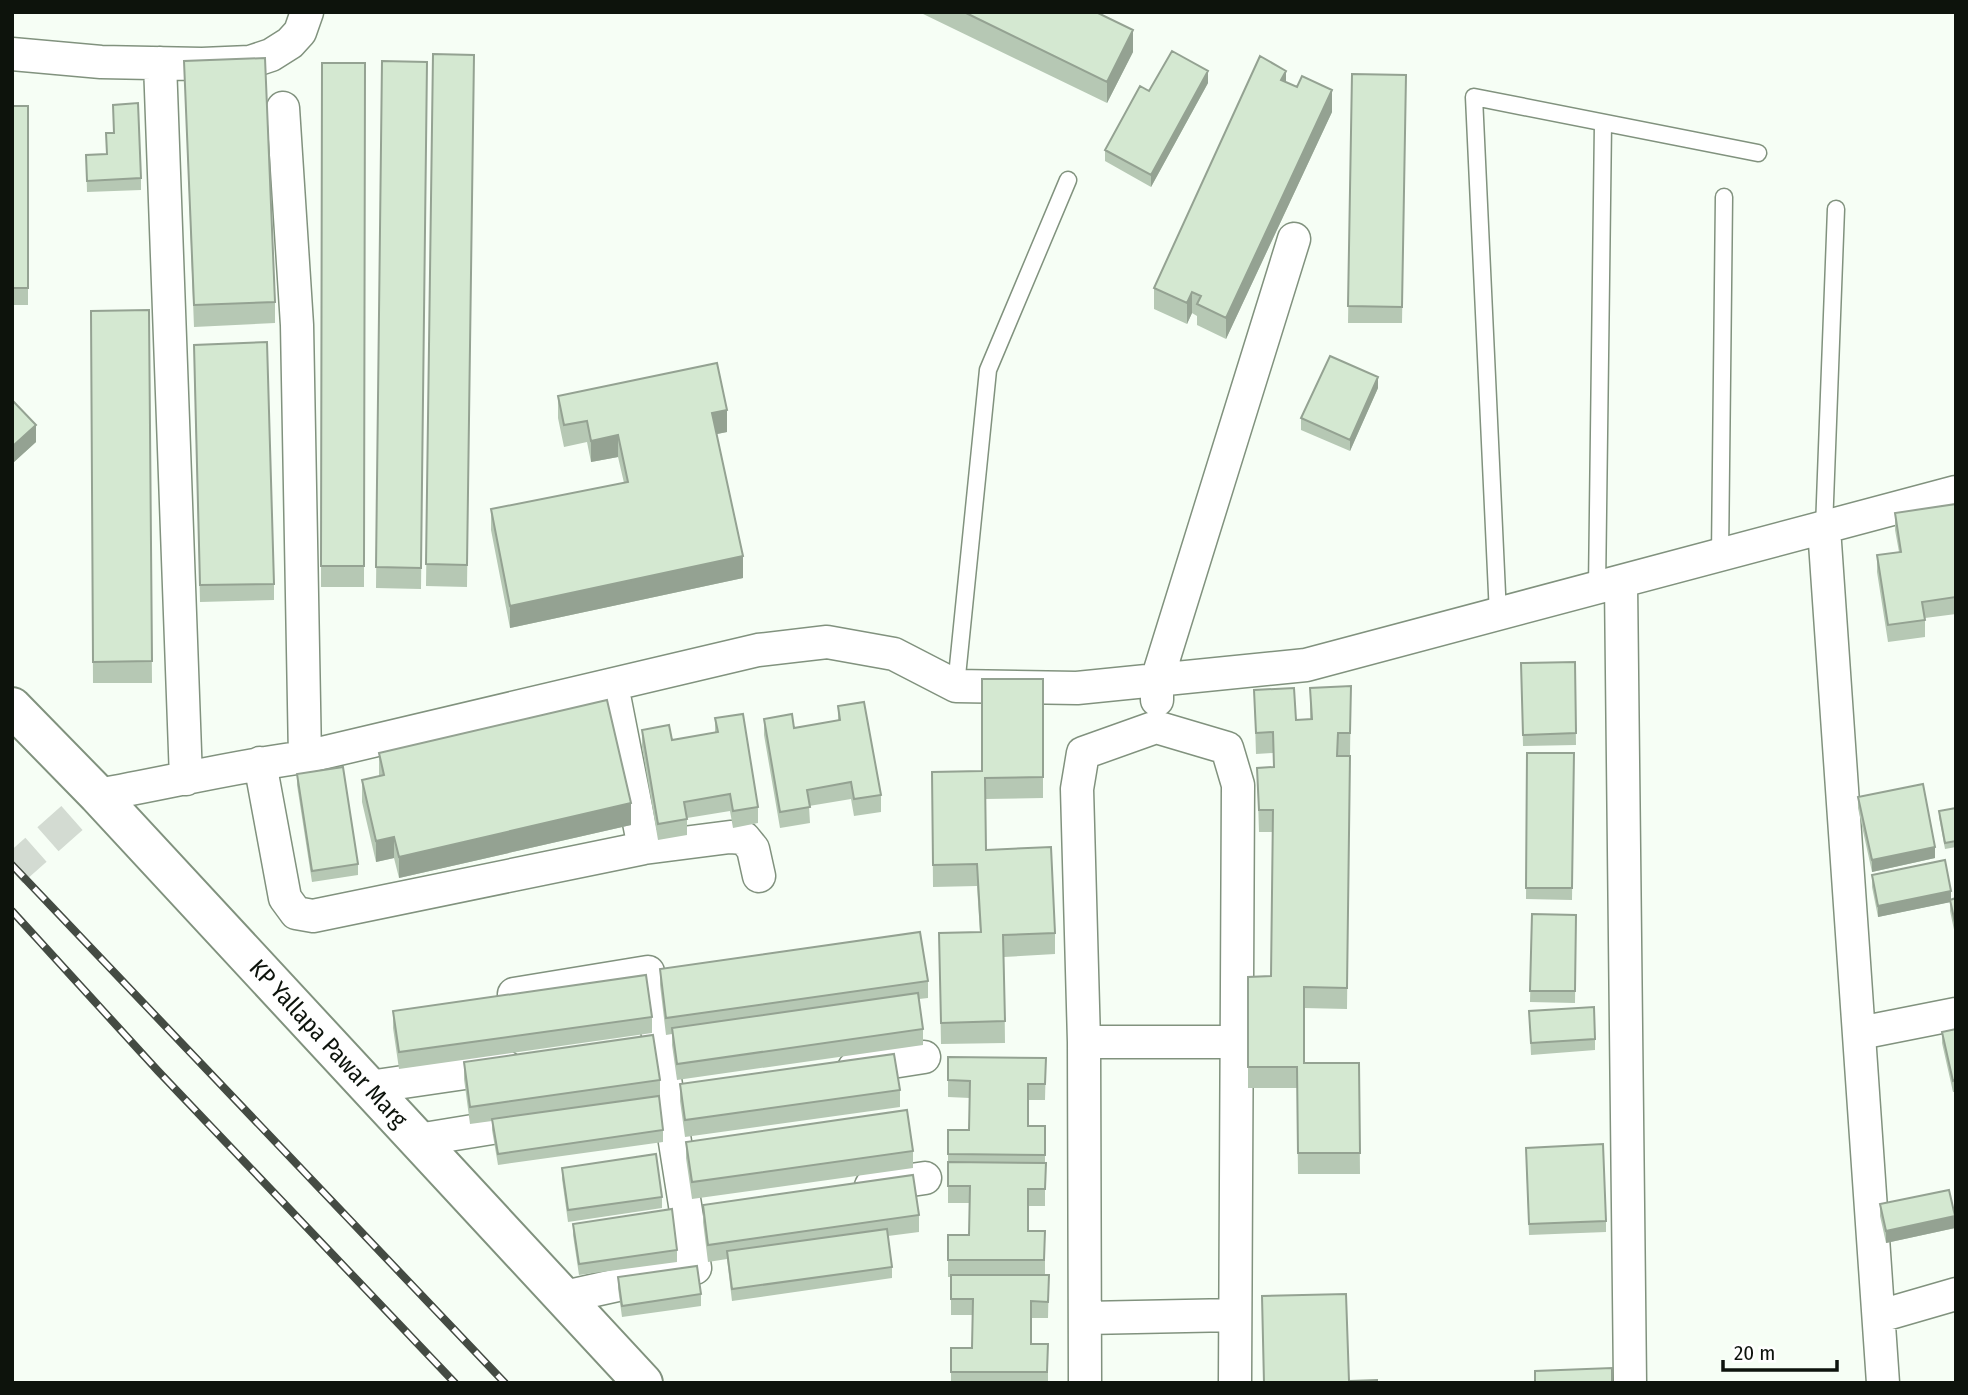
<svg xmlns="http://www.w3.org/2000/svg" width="1968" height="1395" font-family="'Fira Sans Condensed',sans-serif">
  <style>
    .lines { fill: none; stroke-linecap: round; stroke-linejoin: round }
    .street-tunnel { stroke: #d3dbd2; stroke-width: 32; stroke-dasharray: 32 16; stroke-linecap: butt }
    .lane-casing { stroke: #81927e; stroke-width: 19 }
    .street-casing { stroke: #81927e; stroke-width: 35 }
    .secondary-casing { stroke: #81927e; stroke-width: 42 }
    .lane { stroke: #fff; stroke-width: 16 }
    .street { stroke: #fff; stroke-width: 32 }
    .secondary { stroke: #fff; stroke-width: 38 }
    .rail-casing { stroke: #444b43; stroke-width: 8 }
    .rail { stroke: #fff; stroke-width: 5; stroke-dasharray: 16; stroke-linecap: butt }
    .wall { fill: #b6c8b4 }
    .shaded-wall { fill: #94a292 }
    .building { fill: #d4e8d1; stroke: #94a292; stroke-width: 2 }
    .labels { text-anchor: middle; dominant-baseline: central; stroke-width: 5; stroke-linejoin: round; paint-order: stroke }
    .street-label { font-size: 24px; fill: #0d130c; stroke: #fff }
  </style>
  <rect width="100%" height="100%" fill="#f6fef5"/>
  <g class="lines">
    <path class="street-tunnel" d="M12 871 98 795"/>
    <g class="lane-casing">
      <path id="lane" d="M1824 528 1836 209
        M1720 556 1724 197
        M1597 589 1603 123
        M1498 615 1474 97 1758 153
        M956 686 988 370 1068 180"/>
    </g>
    <g class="street-casing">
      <path id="street" d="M12 54 101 62 202 64 250 62 271 55 290 43 300 32 307 12
        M160 63 186 779
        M283 108 297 325 305 757
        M1824 528 1883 1383
        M1621 583 1630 1383
        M612 685 644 848
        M1157 700V680L1294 239
        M260 763 285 898 296 913 313 916 644 848 730 837 744 838 753 849 759 876
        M98 795C167 783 235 766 305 757L758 650 827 642 894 654 956 686 1077 688 1306 665 1956 492
        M514 994 648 972 695 1268 564 1297
        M1860 1033 1956 1014
        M1084 1042H1238
        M854 1068 924 1057
        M369 1087 506 1067
        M418 1140 534 1121
        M871 1186 925 1178
        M1880 1316 1956 1294
        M1086 1318 1235 1315
        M1085 1383 1084 1042 1077 789 1083 753 1156 727 1227 748 1238 785 1235 1383"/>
    </g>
    <g class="secondary-casing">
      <g id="secondary">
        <path id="s1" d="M12 707 98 795 643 1383"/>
      </g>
    </g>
    <use href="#lane" class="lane"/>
    <use href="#street" class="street"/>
    <use href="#secondary" class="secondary"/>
    <g class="rail-casing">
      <path id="rail" d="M12 865 505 1383
        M12 911 158 1071 455 1383"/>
    </g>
    <use href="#rail" class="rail"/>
  </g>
  <path class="wall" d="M919 12H1096L1133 52 1107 103Z
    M433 54 474 55 467 587 426 586Z
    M184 61 275 302V323L194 327Z
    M382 61 427 62 421 589 376 588Z
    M322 63H365L364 587H321Z
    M1352 74 1406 75 1402 323H1348Z
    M1286 82 1332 112 1226 339 1197 325V316L1192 313 1187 324 1154 309V288Z
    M1208 83 1151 187 1105 161V150L1149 91Z
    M12 106H28V305H12Z
    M86 155 141 178V190L87 192Z
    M149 310 152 683H93L91 311Z
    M194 362 274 584V600L200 602Z
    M1378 388 1350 451 1301 430V418Z
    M558 396 727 432 717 434 743 578 510 628 491 530V509L624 483 618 457 591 462 587 442 564 447 558 418Z
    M12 400 36 442 14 462 12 461Z
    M1956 504V614L1925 618V637L1888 642 1877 572V555L1899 552 1895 530V513Z
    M1575 662 1576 745 1523 746 1521 663Z
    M1043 679V798L985 799 986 850 1055 933V954L1004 957 1005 1043 941 1044 939 933 980 932 977 886 933 887 932 772 982 771Z
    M1351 686 1350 755H1338V756H1350L1347 1009 1304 1008V1063H1359L1360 1174H1298L1297 1088H1248V977L1271 976 1273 832H1259L1257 768 1273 767V753L1256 754 1254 690 1296 720H1310V688Z
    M838 706 881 795V812L854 816 851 799 809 806 810 823 780 828 764 735V719L794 728 838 721Z
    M715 718 758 807V823L733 828 730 811 687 818V835L658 840 642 747V730L672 740 715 733Z
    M379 753 631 825 399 878 394 858 376 862 362 802V780L379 776Z
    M1527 753H1574L1572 900 1526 899Z
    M297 774 358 864V875L312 882 297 785Z
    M1858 797 1935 858 1872 872 1858 808Z
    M1956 808V847L1945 849 1939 817V811Z
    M1872 875 1951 899 1956 898V939L1950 911V902L1878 917 1872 887Z
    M1532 914 1576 915 1575 1003 1530 1002Z
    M660 969 928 981V998L919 999 923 1029V1045L677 1080 672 1045V1034L666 1035 660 985Z
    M393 1011 652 1017V1033L399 1069 393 1028Z
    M1529 1011 1595 1039V1050L1531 1055Z
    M1956 1029V1092H1953L1942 1043V1032Z
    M948 1057 1046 1058 1045 1100H1028V1126H1045V1206H1028V1231H1045V1275H1049L1048 1318H1031V1344H1048V1383H951V1348H972L973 1315H951V1277H948V1235H969L970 1203H948V1130H969L970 1098 948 1097Z
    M464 1062 660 1080V1097H659L663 1130V1142L498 1165 492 1130V1121L470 1124 464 1079Z
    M680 1084 900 1090V1107L685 1137 680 1101Z
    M686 1142 913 1151V1168L692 1199 686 1158Z
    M1526 1159 1606 1221V1232L1529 1235Z
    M562 1168 662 1197V1208L568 1222 562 1179Z
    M1880 1204 1955 1228 1886 1243 1880 1216Z
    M703 1205 919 1215V1232L888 1236 892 1267V1278L732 1301 727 1259 708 1262 703 1222Z
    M573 1224 677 1250V1262L579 1275 573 1235Z
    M618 1277 701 1294V1306L622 1317 618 1288Z"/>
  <path class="shaded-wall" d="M1133 30V52L1107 103V82Z
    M1208 71V83L1151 187V175Z
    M1286 71V92L1281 80Z
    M1332 90V112L1226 339V318Z
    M1192 292V313L1187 324V303Z
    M1378 377V388L1350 451V440Z
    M727 410V432L712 435V413Z
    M36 425V442L14 462V445Z
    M618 435V457L591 462V441Z
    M743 556V578L510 628V606Z
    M631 803V825L399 878V857Z
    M394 837V858L376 862V841Z
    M1935 847V858L1872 872V860Z
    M1951 891V902L1878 917V906Z
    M1955 1216V1228L1886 1243V1231Z"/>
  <path class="building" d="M964 12H1096L1133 30 1107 82Z
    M1172 51 1208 71 1151 175 1105 150 1140 86 1149 91Z
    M433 54 474 55 467 565 426 564Z
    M1260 56 1286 71 1281 80 1297 87 1302 76 1332 90 1226 318 1197 304 1201 296 1192 292 1187 303 1154 288Z
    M265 58 275 302 194 305 184 61Z
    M382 61 427 62 421 568 376 567Z
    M322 63H365L364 566H321Z
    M1352 74 1406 75 1402 307 1348 306Z
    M138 103 141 178 87 181 86 155 107 154 106 133H114L113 105Z
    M12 106H28V288H12Z
    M149 310 152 661 93 662 91 311Z
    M267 342 274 584 200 585 194 345Z
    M1330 356 1378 377 1350 440 1301 418Z
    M717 363 727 410 712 413 743 556 510 606 491 509 628 482 618 435 591 441 587 421 564 425 558 396Z
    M12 400 36 425 14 445H12Z
    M1956 504V597L1922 602 1925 620 1888 625 1877 555 1901 552 1895 513Z
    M1575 662 1576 733 1523 735 1521 663Z
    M982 679H1043V777L985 778 986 850 1051 847 1055 933 1003 935 1005 1021 941 1023 939 933 981 932 977 864 933 865 932 772 982 771Z
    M1351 686 1350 733H1338L1337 756H1350L1347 988 1304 987V1063H1359L1360 1153H1298L1297 1067H1248V977L1271 976 1273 810H1259L1257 768 1274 767 1273 732 1256 733 1254 690 1294 688 1296 720 1312 719 1310 688Z
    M607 700 631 803 399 857 394 837 376 841 362 780 384 775 379 753Z
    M864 702 881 795 854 799 851 782 807 790 810 807 780 812 764 719 792 714 794 728 840 720 838 706Z
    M743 714 758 807 733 811 730 794 684 802 687 819 658 824 642 730 669 725 672 740 718 732 715 718Z
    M1527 753H1574L1572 888H1526Z
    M343 767 358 864 312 871 297 774Z
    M1923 784 1935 847 1872 860 1858 797Z
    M1956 808V841L1945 843 1939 811Z
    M1945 860 1951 891 1878 906 1872 875Z
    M1956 898V927L1950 900Z
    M1532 914 1576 915 1575 991H1530Z
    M920 932 928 981 666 1018 660 969Z
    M646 975 652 1017 399 1052 393 1011Z
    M918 993 923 1029 677 1064 672 1028Z
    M1594 1007 1595 1039 1531 1043 1529 1011Z
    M1956 1029V1080L1953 1081 1942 1032Z
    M653 1035 660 1080 470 1107 464 1062Z
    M894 1054 900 1090 685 1120 680 1084Z
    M948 1057 1046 1058 1045 1084H1028V1126H1045V1155L948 1154V1130H969L970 1081 948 1080Z
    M659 1096 663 1130 498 1154 492 1119Z
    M907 1110 913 1151 692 1182 686 1142Z
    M1603 1144 1606 1221 1529 1224 1526 1148Z
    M656 1154 662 1197 568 1210 562 1168Z
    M948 1162 1046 1163 1045 1189H1028V1231H1045L1044 1260H948V1235H969L970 1186H948Z
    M913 1175 919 1215 708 1245 703 1205Z
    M1949 1190 1955 1216 1886 1231 1880 1204Z
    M672 1209 677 1250 579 1264 573 1224Z
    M887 1229 892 1267 732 1289 727 1251Z
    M697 1266 701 1294 622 1306 618 1277Z
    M951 1275H1049L1048 1302 1031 1301V1344H1048L1047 1372H951V1348H972L973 1299H951Z
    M1346 1294 1349 1381 1377 1380V1383H1264L1262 1296Z
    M1612 1368V1383H1535V1371Z"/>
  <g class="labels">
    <g class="street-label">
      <text stroke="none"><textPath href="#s1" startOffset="462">KP Yallapa Pawar Marg</textPath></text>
    </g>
  </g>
  <rect width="1968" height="1395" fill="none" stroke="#0d130c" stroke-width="28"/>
  <path d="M1723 1360v10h114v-10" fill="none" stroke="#0d130c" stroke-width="3.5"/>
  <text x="1734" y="1360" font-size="21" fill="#0d130c" stroke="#ffffff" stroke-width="5" paint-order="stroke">20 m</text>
</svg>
